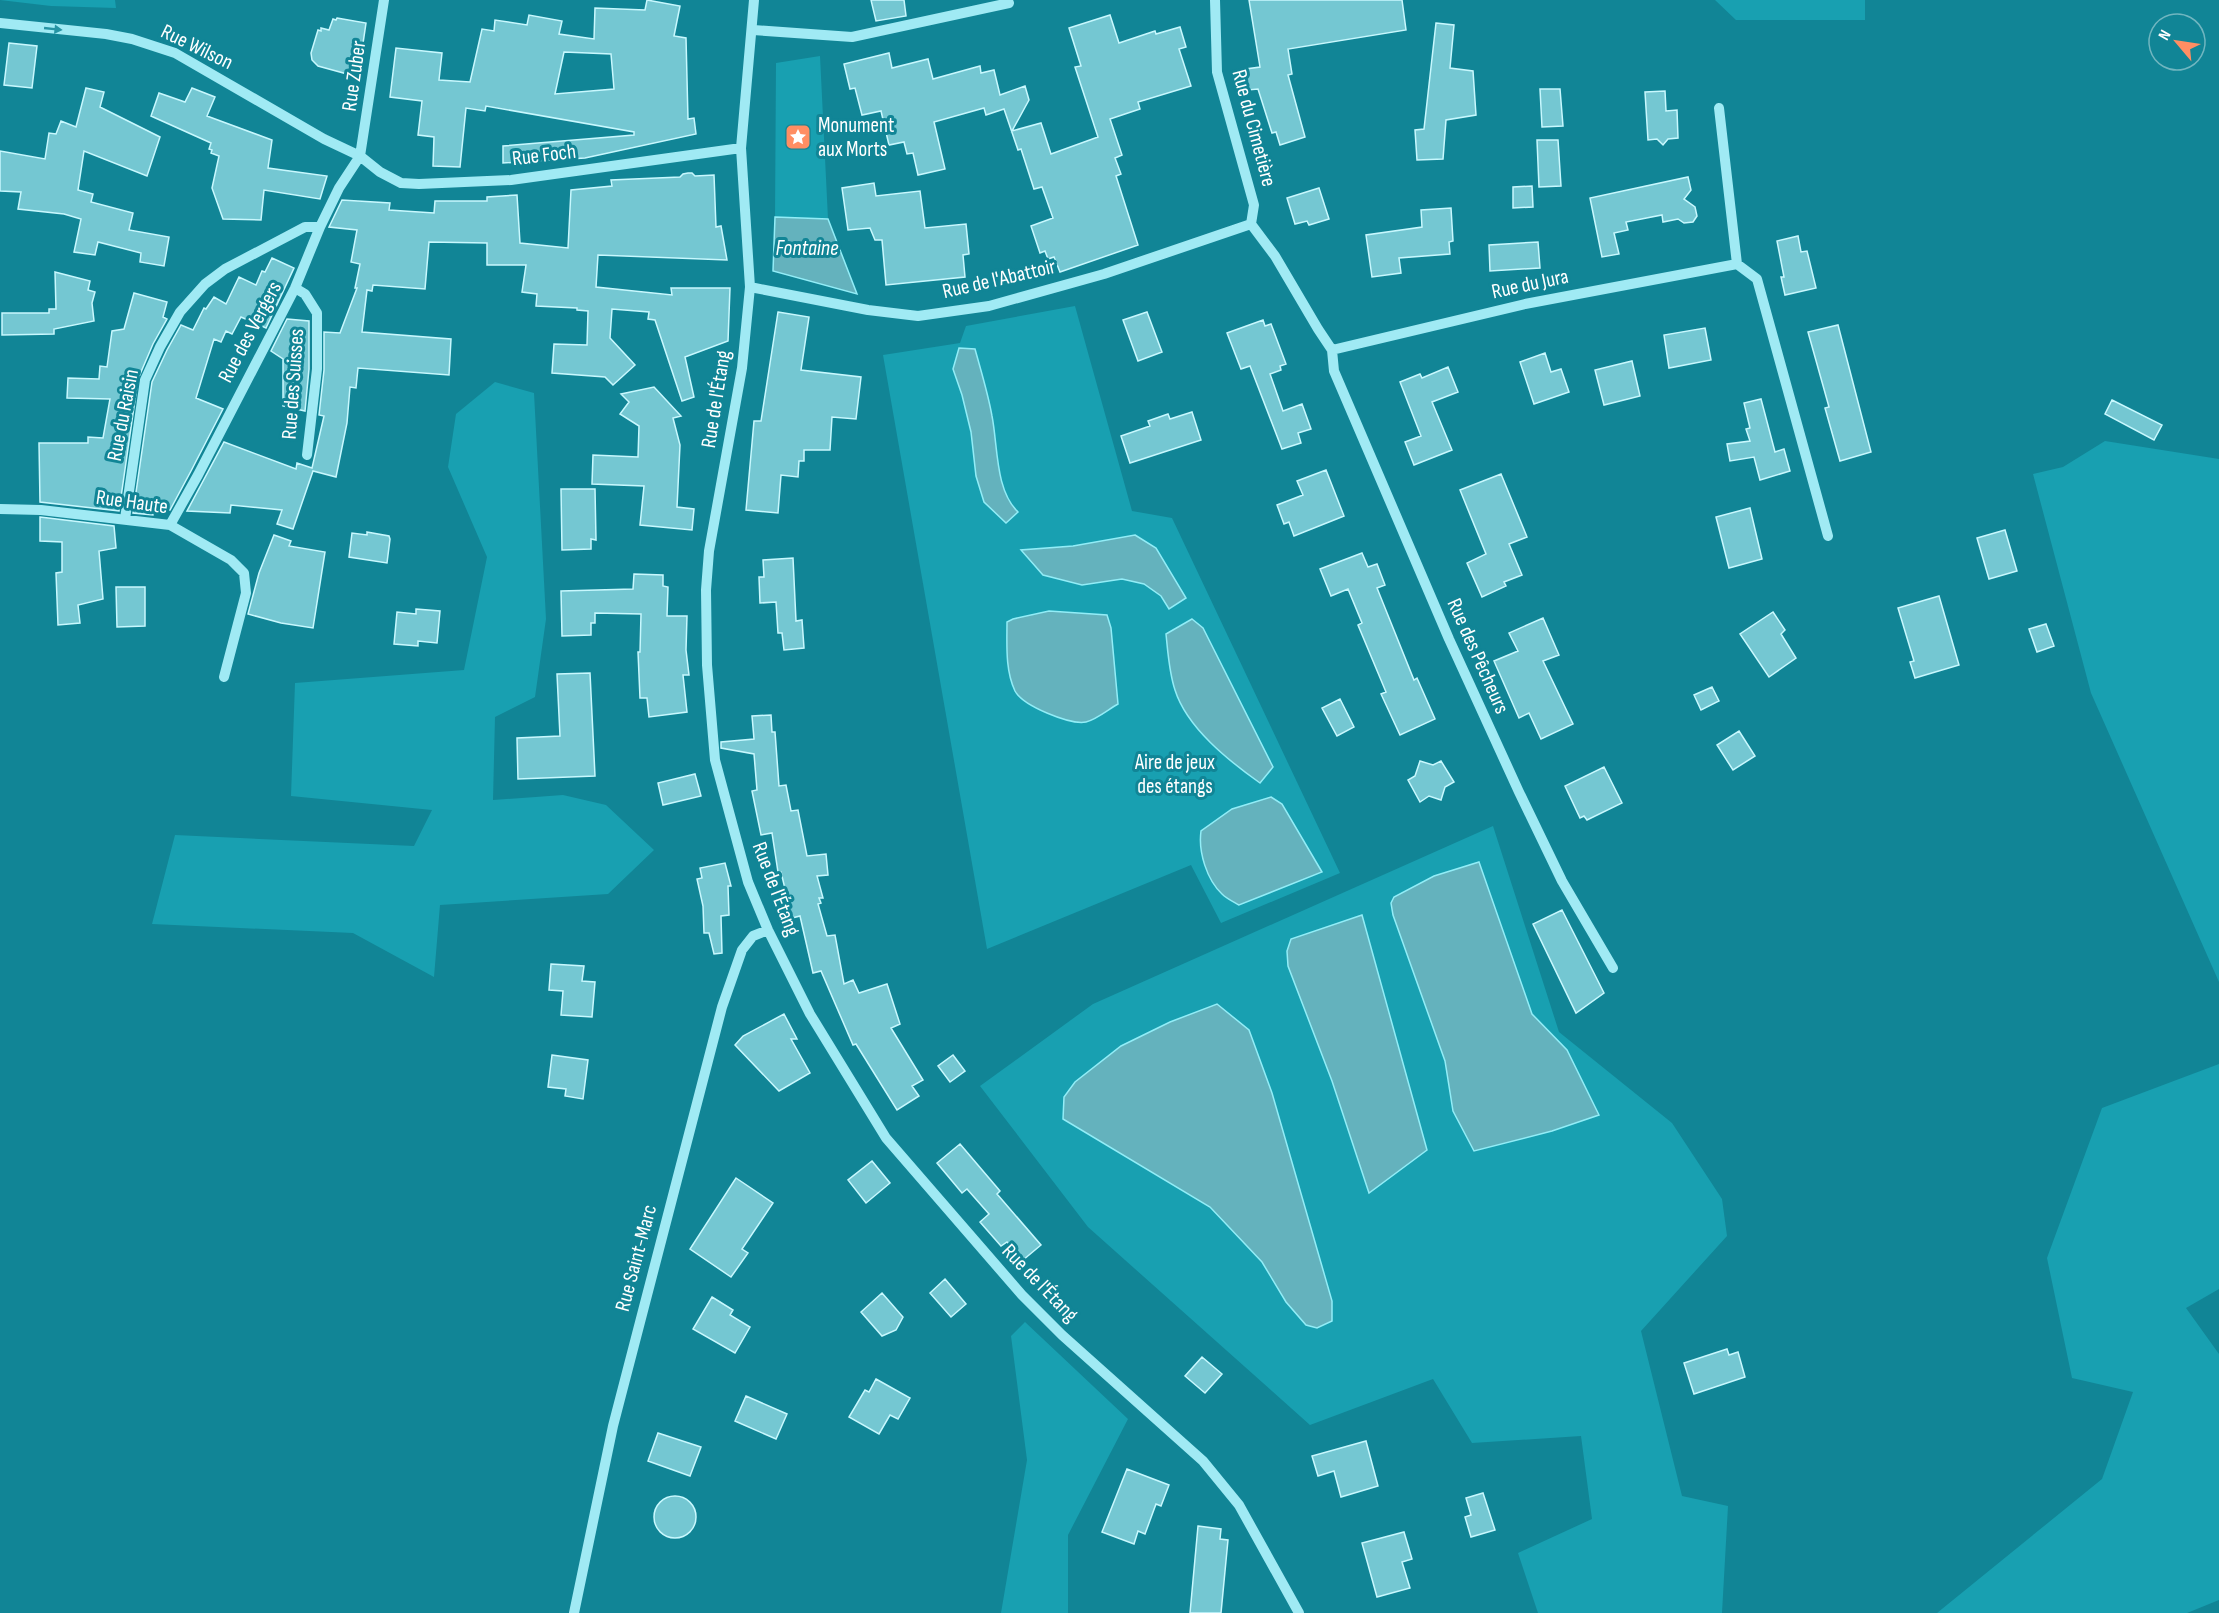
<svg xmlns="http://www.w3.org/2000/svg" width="2219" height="1613" font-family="'Sofia Sans Condensed',sans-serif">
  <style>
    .green { fill: #18a0b1 }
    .water { fill: #64b2bd; stroke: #92edf7; stroke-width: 1.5 }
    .building { fill: #74c7d2; stroke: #c8f8fe; stroke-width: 1.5; fill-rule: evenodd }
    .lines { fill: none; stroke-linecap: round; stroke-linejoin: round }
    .minor { stroke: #a0eaf4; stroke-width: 10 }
    .oneway { fill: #2694a4 }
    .labels { text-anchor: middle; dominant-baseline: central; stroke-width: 6; stroke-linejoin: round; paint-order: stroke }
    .street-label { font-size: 21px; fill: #fff; stroke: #118596 }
    .poi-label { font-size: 21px; fill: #fff; stroke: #118596; text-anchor: start }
    .park-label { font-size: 21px; fill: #fff; stroke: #118596 }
    .water-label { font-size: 22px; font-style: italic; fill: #fff; stroke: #118596 }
  </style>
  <rect width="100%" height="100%" fill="#118596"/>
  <path class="green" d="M0 0H115L116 8 51 6Z
    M1715 0H1865V20H1736Z
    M820 56 828 219 775 217 776 63Z
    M1075 306 1132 511 1172 518 1340 873 1221 923 1191 865 987 949 883 355 960 343 966 326Z
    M495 382 534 393 546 619 535 697 495 717 493 800 563 795 606 805 654 850 608 894 440 905 434 977 353 933 152 924 175 835 414 846 432 810 291 796 295 683 464 670 487 557 448 467 456 414Z
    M2105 441 2219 459V982L2091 693 2033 474 2063 467Z
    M1493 826 1559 1032 1672 1123 1722 1199 1727 1236 1641 1331 1682 1496 1728 1506 1722 1613H1538L1518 1553 1592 1519 1581 1436 1472 1443 1433 1379 1310 1425 1088 1227 980 1086 1093 1004Z
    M2219 1064V1289L2186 1308 2219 1354V1600L2187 1613H1937L2102 1479 2133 1392 2072 1378 2047 1258 2102 1108Z
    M1025 1322 1128 1419 1068 1535V1613H1001L1027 1460 1011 1336Z"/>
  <path class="water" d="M775 217 828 219 857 294 773 271Z
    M959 348 975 349C981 371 988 393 992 416 998 446 995 490 1018 512L1006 523 984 502 976 476 971 432 962 395 953 369Z
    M1135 535 1156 548 1186 598 1169 609 1161 596 1144 584 1122 579 1082 585 1043 575 1021 550 1073 546Z
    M1049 611 1107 615 1111 628 1118 704C1109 709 1096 720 1086 722 1070 725 1023 706 1015 691 1005 670 1007 644 1007 622L1013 619Z
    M1192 619 1203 628 1273 767 1260 783C1229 761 1187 728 1175 690 1169 672 1168 653 1166 634Z
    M1271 797 1282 804 1322 872 1239 905C1234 902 1227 899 1222 894 1207 880 1198 852 1201 831L1232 809Z
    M1479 862 1532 1014 1567 1050 1599 1115 1552 1131 1474 1151 1453 1111 1445 1061 1393 915 1391 903 1394 897 1434 876Z
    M1362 915 1427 1150 1369 1193 1332 1081 1288 966 1287 951 1291 939Z
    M1217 1004 1249 1030 1272 1093 1332 1301V1321L1317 1328 1306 1325 1286 1302 1262 1262 1210 1207 1063 1119 1064 1097 1075 1082 1121 1046 1170 1022Z"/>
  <path class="building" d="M647 0 680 6 674 36 686 38 688 119 694 118 696 134 585 158 503 163V146L634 135V132L486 106 485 111 466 108 460 167 433 166 434 137 418 135 422 101 390 97 396 48 442 53 439 80 470 82 482 29 494 31 495 20 527 25 529 15 562 21 559 34 594 39 595 8 645 10ZM564 52 611 54 614 89 555 94Z
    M871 0H904L906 16 876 21Z
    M1249 0H1402L1406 30 1288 49 1292 74 1288 75 1305 137 1280 145 1276 132 1272 133 1258 89 1248 90 1246 69 1260 67Z
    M1110 15 1119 43 1155 31 1156 34 1180 27 1186 47 1179 49 1191 86 1138 102 1140 109 1110 119 1122 155 1115 158 1121 174 1116 176 1138 245 1060 272 1054 257 1048 259 1045 251 1040 253 1031 226 1053 218 1042 187 1034 189 1021 149 1018 150 1004 109 986 115 984 108 934 122 945 169 918 175 913 153 907 154 904 142 889 145 881 111 862 115 855 88 850 89 844 64 889 53 892 68 928 59 933 79 980 66 981 73 994 70 1000 95 1025 86 1029 100 1012 131 1041 123 1051 154 1098 137 1075 67 1081 66 1069 28Z
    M337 18 366 23 358 77 318 66 312 60 311 53 318 30 321 31V28L329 30 333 19 336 20Z
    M1436 23 1454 25 1450 68 1473 71 1476 115 1446 120 1443 159 1417 160 1415 130 1424 129Z
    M9 43 37 46 32 88 4 85Z
    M86 88 104 92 100 107 160 137 147 176 84 151 78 190 93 194 91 202 133 213 129 230 169 237 164 266 140 262 141 253 98 242 95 255 74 252 81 219 64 214 18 209 21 192 0 191V151L45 159 49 133 56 134 61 121 76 127Z
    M192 88 215 97 207 116 272 140 268 168 327 176 320 199 264 190 261 220 223 219 212 188 219 156 211 153 212 150 209 149 211 143 151 116 159 93 185 102Z
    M1540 89H1560L1563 126 1542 127Z
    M1665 91 1666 111 1677 110 1678 138 1668 139 1663 145 1657 139 1648 140 1645 92Z
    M1537 140H1558L1561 186 1539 187Z
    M688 173H692L695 176 714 175 716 227 721 226 727 260 598 255 596 287 672 295 671 288H730L728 341 685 357 694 397 682 401 655 320 648 319 649 312 612 309 610 338 635 365 613 385 605 377 552 373 554 344 587 345 588 311 577 310V308L536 306 537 294 522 292 526 265H487V243L429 242 425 289 373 285 372 291 367 290 362 332 451 339 449 375 358 368 356 388 350 387 347 423 336 477 313 471 293 529 277 524 282 510 231 505 230 513 187 511 224 442 296 469 297 463 312 468 324 416 319 415 324 370V332L340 333 357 288H355L360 264 351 262 357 230 329 227 342 200 390 203 389 210 434 213 435 201H487V197L517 195 520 243 568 248 571 190 612 186 611 180 680 177 683 174Z
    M1688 177 1691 190 1684 199 1695 207 1697 216 1693 222 1684 223 1678 219 1663 222 1662 215 1626 222 1628 230 1614 233 1619 254 1602 257 1590 198Z
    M874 183 876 196 920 191 925 228 966 224 969 254 963 255 965 277 886 285 882 240H875L870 228 848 230 842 188Z
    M1532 186 1533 207 1513 208V187Z
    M1319 188 1329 219 1309 225 1307 221 1295 224 1287 198Z
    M1451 208 1453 241 1449 242 1450 254 1399 258 1401 273 1372 277 1366 235 1422 227 1421 210Z
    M1798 236 1801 252 1807 251 1816 288 1785 295 1781 277H1784L1777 241Z
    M1538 242 1540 268 1490 271 1489 245Z
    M272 258 294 268 266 328 241 317 232 334 226 331 221 342 214 339 196 398 223 409 191 471 170 510 154 509 153 515 133 513 152 382 167 350 181 325 193 330 204 308 206 309 214 297 226 304 239 277 256 285 262 271 265 272Z
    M55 272 90 281 88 290 95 292 92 303 94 321 54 329V334L2 335V313H49V309H56Z
    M134 293 167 302 163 317 167 319 153 344 138 379 119 511 40 502 39 443H88V437L103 438 110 399 67 398 68 378 99 379 100 366 107 367 112 331 124 329Z
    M778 312 809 317 801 370 861 377 856 419 832 417 830 450H804V461H799L798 477 781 475 778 513 746 510 754 421H761Z
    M1147 312 1162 352 1138 361 1123 320Z
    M287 319 309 321V369L305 411 283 406V359L271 351Z
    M1263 320 1265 326 1271 324 1286 364 1280 366 1281 370 1270 374 1283 411 1302 404 1311 429 1298 433 1301 443 1282 449 1250 366 1241 369 1227 333Z
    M1838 325 1871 452 1840 461 1825 408 1829 407 1808 332Z
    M1705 328 1711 360 1669 368 1664 335Z
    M1545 353 1551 372 1561 369 1569 392 1534 404 1520 362Z
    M1632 361 1640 396 1604 405 1595 370Z
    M1448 367 1458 392 1432 402 1452 450 1414 465 1405 442 1421 436 1400 382 1420 374 1422 378Z
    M654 387 681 416 673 418 680 445 677 507 694 509 692 530 640 525 644 486 592 484 593 455 638 457 639 426 620 414 629 402 621 394Z
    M1761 399 1775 452 1784 449 1790 471 1760 480 1754 457 1730 461 1727 444 1750 441 1746 429 1750 428 1744 403Z
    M2112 400 2162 425 2154 440 2105 414Z
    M1192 412 1201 440 1130 463 1121 436 1150 426 1148 421 1168 414 1170 419Z
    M1326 470 1344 516 1294 536 1289 522 1284 524 1277 505 1303 495 1297 481Z
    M1501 474 1527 537 1509 544 1522 575 1504 582 1506 586 1482 597 1467 563 1486 554 1460 490Z
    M561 489H595L596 540 591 539V549L562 550Z
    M1750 508 1762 559 1729 568 1716 517Z
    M40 517 114 526 116 548 99 551 103 599 78 605 80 623 58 625 56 573 62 572V542L40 541Z
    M2005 530 2017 571 1989 579 1977 538Z
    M367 532 389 536 390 539 387 563 349 557 352 533 367 535Z
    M274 535 291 541 289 546 325 552 313 628 281 623 248 614 259 573Z
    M1362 553 1368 567 1377 564 1385 585 1377 588 1414 680 1417 678 1435 719 1400 735 1381 694 1386 692 1358 625 1362 623 1348 589 1331 596 1320 569Z
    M793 558 796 621 802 620 804 648 784 650 782 633H778L776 602 760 603 759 577H764L763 560Z
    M634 574 663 575V586L668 587 667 616H687L686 650 689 675H683L687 712 649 717 647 698H640L638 652H640L641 614 595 613V623H591V635L562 636 561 591 633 589Z
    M116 587H145V626L117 627Z
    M1939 596 1959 665 1915 678 1910 662 1914 661 1898 608Z
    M416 609 440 611 437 643 418 641V646L394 644 397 612 416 614Z
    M1773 612 1785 630 1781 634 1796 658 1769 677 1740 634Z
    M1543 618 1559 655 1543 661 1573 724 1541 739 1529 713 1519 718 1494 661 1518 651 1509 633Z
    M2046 624 2054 646 2037 652 2029 629Z
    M590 673 595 776 518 779 517 738 560 736 557 674Z
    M1712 687 1719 701 1701 710 1694 695Z
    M1340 699 1354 727 1337 736 1322 708Z
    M771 715 772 732H775L779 786 786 785 791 811 798 810 807 856 826 854 828 875 817 876 823 898H819L821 903 818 904 827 936 835 935 844 984 853 980 859 993 887 984 900 1024 891 1028 923 1080 912 1086 919 1096 897 1110 856 1044 853 1045 821 971 813 973 800 916 792 918 781 872H778L772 833 761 835 752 791 757 790 754 754 721 748V742L754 739 752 716Z
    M1739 731 1755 756 1733 770 1717 745Z
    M1420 761 1433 765 1441 761 1454 782 1445 787 1441 800 1429 796 1420 802 1408 780 1415 776Z
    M1604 767 1622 803 1587 820 1584 816 1580 818 1565 786Z
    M695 774 701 796 663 805 658 783Z
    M725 863 731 886H728L729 915 721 916 722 953 714 954 709 933H704L703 906 697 879 702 878 700 868Z
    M1562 910 1604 993 1576 1013 1533 924Z
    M551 964 584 966 582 981 595 982 592 1017 561 1015 563 991 549 990Z
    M784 1014 797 1039H791L810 1073 779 1091 735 1045 743 1036Z
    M552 1055 588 1060 583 1099 565 1096 566 1089 548 1087Z
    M953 1055 965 1071 950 1082 938 1066Z
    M960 1144 1000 1191 997 1194 1041 1245 1023 1260 1007 1242 1001 1246 980 1222 989 1214 967 1189 962 1193 937 1163Z
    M872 1161 890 1183 866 1203 848 1180Z
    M736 1178 773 1203 742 1249 748 1253 731 1277 690 1249Z
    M945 1279 966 1304 951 1317 930 1293Z
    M882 1293 903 1317 896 1330 882 1336 861 1312Z
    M712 1297 733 1310 730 1315 750 1327 735 1353 693 1329Z
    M1727 1349 1729 1355 1738 1352 1745 1377 1694 1394 1684 1363Z
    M1202 1357 1222 1374 1205 1393 1185 1376Z
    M876 1379 910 1398 898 1419 890 1415 879 1434 849 1417 865 1390 869 1392Z
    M746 1396 787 1414 776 1439 735 1421Z
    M658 1433 701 1447 690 1476 648 1461Z
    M1366 1441 1378 1486 1341 1497 1334 1471 1318 1476 1312 1456Z
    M1127 1469 1169 1485 1161 1506 1156 1504 1145 1534 1138 1531 1134 1544 1102 1532Z
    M1483 1493 1495 1530 1471 1537 1465 1517 1471 1515 1466 1498Z
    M654 1517a21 21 0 1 1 42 0a21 21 0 1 1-42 0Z
    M1198 1526 1221 1529 1220 1539 1228 1540 1221 1613H1190Z
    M1404 1532 1412 1559 1402 1562 1410 1588 1377 1597 1362 1543Z"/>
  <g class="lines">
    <path class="minor" d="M754 0 741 148 750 287 742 368 709 551 706 590 707 665 715 760 748 882 768 930 810 1014 886 1138 1022 1295 1062 1335 1203 1461 1239 1505 1299 1613
      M1215 0 1217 72 1254 205 1251 224 1275 256 1318 329 1332 350 1334 371 1449 639 1519 792 1562 881 1613 968
      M0 23 106 34 132 39 175 53 324 139 360 156 380 172 401 183 419 184 511 180 741 148
      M753 30 852 37 1009 3
      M1719 108 1737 264
      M750 287 868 310 918 316 989 306 1104 274 1251 224
      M295 288 305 294 317 313V369L307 455
      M1332 350 1525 304 1737 264 1757 279 1828 536
      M0 509 41 510 170 525 231 560 244 573 246 593 224 677
      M125 519 145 380 160 347 180 312 205 284 225 269 305 227H320
      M170 525 198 475 295 288 320 227 339 188 360 156 384 0
      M574 1613 613 1426 722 1007 742 950 753 936 768 930"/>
  </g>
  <defs><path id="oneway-solid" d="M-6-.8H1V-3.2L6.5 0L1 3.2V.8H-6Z" transform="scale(1.5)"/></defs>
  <use class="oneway" href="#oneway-solid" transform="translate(53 29) rotate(6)"/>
  <defs>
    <g id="sight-square" transform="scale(1.35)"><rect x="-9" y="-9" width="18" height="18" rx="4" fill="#ff8e63" stroke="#118596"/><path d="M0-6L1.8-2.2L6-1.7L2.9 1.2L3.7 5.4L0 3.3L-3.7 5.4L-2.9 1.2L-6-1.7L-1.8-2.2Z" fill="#fff"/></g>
  </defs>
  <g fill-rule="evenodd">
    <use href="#sight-square" x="798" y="137"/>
  </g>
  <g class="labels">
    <g class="street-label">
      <text transform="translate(197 47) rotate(26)">Rue Wilson</text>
      <text transform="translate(354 76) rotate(-82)">Rue Zuber</text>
      <text transform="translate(1254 128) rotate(75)">Rue du Cimetière</text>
      <text transform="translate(544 155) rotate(-7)">Rue Foch</text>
      <text transform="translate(999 279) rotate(-13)">Rue de l'Abattoir</text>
      <text transform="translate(1530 284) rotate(-12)">Rue du Jura</text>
      <text transform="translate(250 332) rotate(-62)">Rue des Vergers</text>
      <text transform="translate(293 384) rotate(-86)">Rue des Suisses</text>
      <text transform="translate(716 399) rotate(-81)">Rue de l'Étang</text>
      <text transform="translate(123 415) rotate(-79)">Rue du Raisin</text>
      <text transform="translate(132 502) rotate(8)">Rue Haute</text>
      <text transform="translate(1478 656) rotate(66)">Rue des Pêcheurs</text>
      <text transform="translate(776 889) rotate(69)">Rue de l'Étang</text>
      <text transform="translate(636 1258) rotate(-75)">Rue Saint-Marc</text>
      <text transform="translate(1040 1283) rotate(46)">Rue de l'Étang</text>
    </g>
    <g class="poi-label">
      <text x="818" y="125">Monument<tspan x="818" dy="24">aux Morts</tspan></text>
    </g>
    <g class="park-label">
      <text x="1175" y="762">Aire de jeux<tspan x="1175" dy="24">des étangs</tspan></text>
    </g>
    <g class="water-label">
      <text x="807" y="248">Fontaine</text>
    </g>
  </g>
  <g transform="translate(2177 42) rotate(299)"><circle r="28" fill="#118596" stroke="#70b6c0" stroke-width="1.5"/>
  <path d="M0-4.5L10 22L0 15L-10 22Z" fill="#ff8e63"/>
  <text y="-9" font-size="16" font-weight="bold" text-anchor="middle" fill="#ffffff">N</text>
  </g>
</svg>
